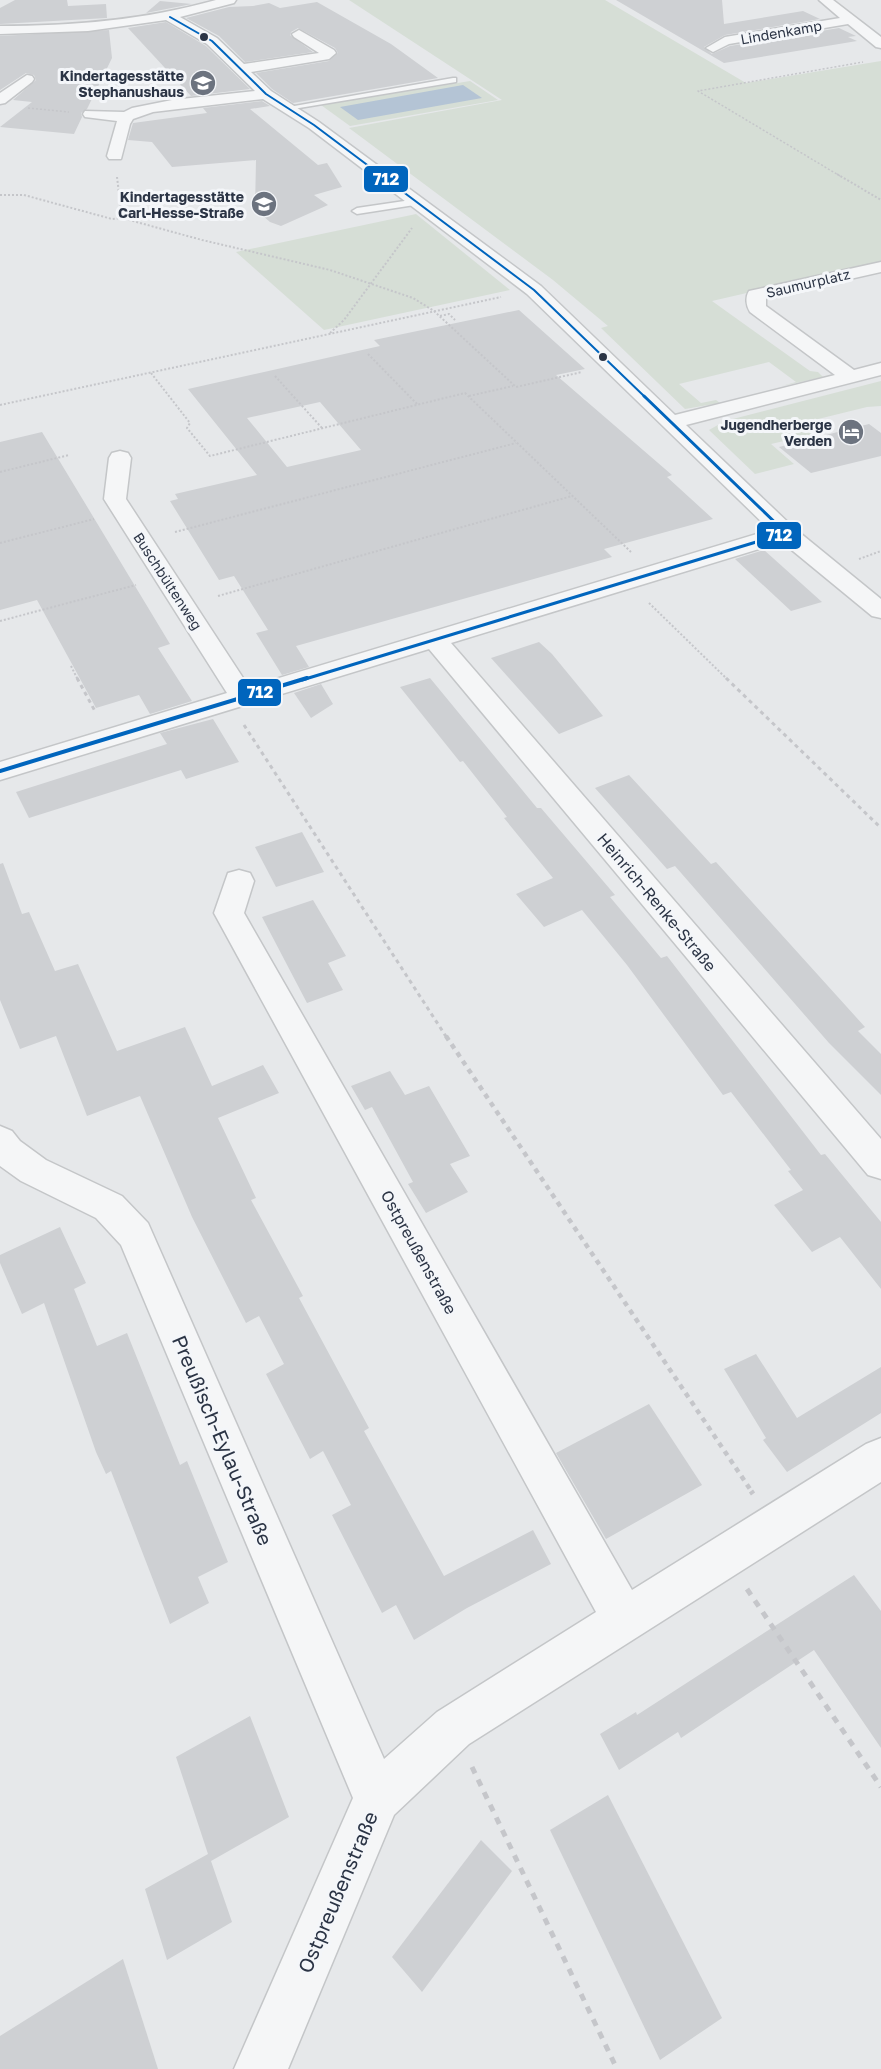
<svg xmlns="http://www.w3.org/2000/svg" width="881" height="2069" viewBox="0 0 881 2069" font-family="'Golos Text',sans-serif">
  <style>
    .green { fill: #d6ded6 }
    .water { fill: #b4c4d5 }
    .building { fill: #ced0d3; fill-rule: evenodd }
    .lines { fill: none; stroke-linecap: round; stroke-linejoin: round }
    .lane-casing { stroke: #c4c6c8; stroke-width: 3 }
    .street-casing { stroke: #c4c6c8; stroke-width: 3 }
    .path-far4 { stroke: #c5c6ca; stroke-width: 1.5; stroke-dasharray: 2 2; stroke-linecap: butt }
    .path-far3 { stroke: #c5c6ca; stroke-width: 2; stroke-dasharray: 2 2; stroke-linecap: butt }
    .path-far2 { stroke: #c5c6ca; stroke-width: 3; stroke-dasharray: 4 4; stroke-linecap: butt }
    .path-far1 { stroke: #c5c6ca; stroke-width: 4.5; stroke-dasharray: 5 5; stroke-linecap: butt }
    .path { stroke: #c5c6ca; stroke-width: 5; stroke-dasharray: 7 7; stroke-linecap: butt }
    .lane { fill: #f5f6f7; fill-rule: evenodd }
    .street { fill: #f5f6f7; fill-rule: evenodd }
    .bus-1-far2-casing { stroke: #f4f6f9; stroke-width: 4.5 }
    .bus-1-far1-casing { stroke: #f4f6f9; stroke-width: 6 }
    .bus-1-casing { stroke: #f4f6f9; stroke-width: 8 }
    .bus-1-far2 { stroke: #0065bd; stroke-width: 2 }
    .bus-1-far1 { stroke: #0065bd; stroke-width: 3 }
    .bus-1 { stroke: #0065bd; stroke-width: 4 }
    .bus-dot { fill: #2b3445; stroke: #f4f6f9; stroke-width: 2 }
    .labels { text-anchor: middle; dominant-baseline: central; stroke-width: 6; stroke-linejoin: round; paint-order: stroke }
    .far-street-label { font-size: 14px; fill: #2b3445; stroke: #f4f6f9 }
    .far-poi-label { font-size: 14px; font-weight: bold; fill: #2b3445; stroke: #f4f6f9; text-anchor: end }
    .street-label { font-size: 16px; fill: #2b3445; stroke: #f4f6f9 }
    .near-street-label { font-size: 20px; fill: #2b3445; stroke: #f4f6f9 }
    .line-badge { stroke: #f4f6f9; stroke-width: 2 }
    .badge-label { font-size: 16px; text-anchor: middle; font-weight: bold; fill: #fff }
  </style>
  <rect width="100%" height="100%" fill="#e6e8ea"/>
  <!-- green -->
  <g class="green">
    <polygon points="349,0 605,0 746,83 881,61 881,262 712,301 810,371 818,372 823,377 782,386 796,382 769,362 679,384 701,403 716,400 720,403 685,409 601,328 608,326 553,280 349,128 502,100"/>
    <polygon points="470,81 498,100 350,126 321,105"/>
    <polygon points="416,214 510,290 324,330 236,252"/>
    <polygon points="881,381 881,406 867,407 806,422 818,433 771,444 794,464 755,474 709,430 725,421"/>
  </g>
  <!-- water -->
  <polygon class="water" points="463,85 482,98 358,120 340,107"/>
  <!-- building -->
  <g class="building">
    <polygon points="15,0 67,0 68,6 106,4 107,18 0,24 0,8"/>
    <polygon points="616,0 722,0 724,24 803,11 820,19 725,35 704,47 712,54 730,46 839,28 856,36 848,37 857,41 724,63"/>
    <polygon points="160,1 192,4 146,13"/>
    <polygon points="317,2 391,44 438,78 293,103 272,89 256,73 329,61 338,53 335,48 298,28 291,32 290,35 313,52 245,62 219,36 186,18 229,7 253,6 269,3 280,8"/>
    <polygon points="166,22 206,46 250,89 191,96 128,28"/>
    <polygon points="109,30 112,58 87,109 81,113 82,117 74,134 0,127 32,102 13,100 36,80 34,75 26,73 0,90 0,36"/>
    <polygon points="262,101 270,106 250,109 318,165 327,163 342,187 314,195 328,205 281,226 270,222 255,209 256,160 172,167 152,142 128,140 133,123 207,113 203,108"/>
    <path d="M519,310L585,369L556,375L672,475L667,477L713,519L604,549L612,557L296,646L309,667L282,675L256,633L268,630L234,576L219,580L170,501L178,499L175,494L257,475L188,389L380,346L374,340ZM320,402L361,450L287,467L247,418Z"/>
    <polygon points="869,424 881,433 881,456 811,473 779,447"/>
    <polygon points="42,432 170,644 158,648 192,701 150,714 139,695 96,708 37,600 0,610 0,442"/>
    <polygon points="764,550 822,602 791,611 735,559"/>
    <polygon points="539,642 552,654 603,716 559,734 491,658"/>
    <polygon points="430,678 537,808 541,808 615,895 610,897 661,958 667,956 821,1155 825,1154 881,1222 881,1289 840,1237 812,1252 774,1205 803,1190 788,1171 791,1170 731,1092 723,1095 627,965 582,910 544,927 516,894 553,878 504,818 507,817 463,761 460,762 400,687"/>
    <polygon points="321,684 333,704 311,718 294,693"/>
    <polygon points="213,719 239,762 186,779 181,770 29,818 16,792 167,744 160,733"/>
    <polygon points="629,775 711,864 716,862 865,1027 858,1031 881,1054 881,1095 829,1043 675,866 667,869 595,788"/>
    <polygon points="302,832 324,872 276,887 255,847"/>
    <polygon points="3,863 22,914 29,912 55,971 78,964 117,1051 185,1027 212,1086 263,1065 279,1093 218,1118 256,1198 251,1200 303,1296 299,1298 369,1428 364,1431 444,1576 533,1530 551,1564 467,1608 414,1640 396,1605 382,1613 332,1515 351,1505 323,1451 310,1459 266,1374 284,1364 259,1316 246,1323 192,1217 140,1096 87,1116 56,1036 20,1049 0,1000 0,864"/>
    <polygon points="313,900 346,956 328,963 343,990 307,1003 262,917"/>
    <polygon points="390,1071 405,1095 429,1086 470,1156 450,1164 468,1192 426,1213 408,1184 413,1182 372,1107 365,1110 351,1086"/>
    <polygon points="60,1227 86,1283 74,1289 97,1346 127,1333 180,1465 187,1461 228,1562 198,1577 209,1603 170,1624 111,1471 106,1474 96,1452 44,1303 22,1314 0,1263 0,1255"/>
    <polygon points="756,1354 797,1418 881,1367 881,1413 787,1472 763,1440 766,1438 724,1369"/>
    <polygon points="649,1404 702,1485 606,1539 556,1453"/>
    <polygon points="854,1575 881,1611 881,1748 814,1650 681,1738 678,1732 619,1770 600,1734 636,1712 637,1715"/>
    <polygon points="250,1716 289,1817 211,1861 232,1922 167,1960 145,1889 208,1854 176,1757"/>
    <polygon points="608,1795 722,2018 660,2060 550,1830"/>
    <polygon points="481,1840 512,1871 422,1992 392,1957"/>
    <polygon points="123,1959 158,2069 0,2069 0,2036"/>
  </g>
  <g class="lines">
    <!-- lane casing -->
    <g class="lane-casing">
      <g id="lane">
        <polygon points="453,78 456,78 456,82 287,110 283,108"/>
        <polygon points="418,199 421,200 421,204 357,214 352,211 357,208"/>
      </g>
    </g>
    <!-- street casing -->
    <g class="street-casing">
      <g id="street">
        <path d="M216,0H236L234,3L180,17L217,38L244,64L319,53L294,37L292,34L299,30L334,50L336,53L329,59L251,72L271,91L319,122L541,286L675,415L835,375L750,312C746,306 745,297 749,291L881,262V272L766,298V306L854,370L881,363V375L686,425L794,528L881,599V618L872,616L782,542L451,643L881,1139V1179L868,1175L429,649L0,780V762L227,693L104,499L109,458L112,453L120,451L128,453L131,458L126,499L249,687L770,530L527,294L309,128L263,99L153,112L133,119L130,124L121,159H109L107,156L117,121L85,117L83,114L85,111L124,112L132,108L172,100L255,91L207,44L166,20L88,31L0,34V26C73,26 145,20 216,0Z"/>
        <polygon points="819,0 833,0 881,37 881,48 876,47 848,24 729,44 713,52 706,48 725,37 840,18"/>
        <polygon points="27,75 32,76 34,79 32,82 5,103 0,104 0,93"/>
        <polygon points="239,870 250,873 254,881 244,913 632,1590 866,1444 881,1438 881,1482 469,1744 394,1815 288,2069 234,2069 353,1798 121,1245 96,1218 21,1181 0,1166 0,1126 12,1131 20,1141 46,1160 122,1196 148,1223 384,1759 437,1712 596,1612 214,913 228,873"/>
      </g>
    </g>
    <!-- path-far4 -->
    <g class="path-far4">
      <polyline points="28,108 69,112"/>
      <polyline points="840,176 698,91 863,62"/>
    </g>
    <!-- path-far3 -->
    <g class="path-far3">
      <polyline points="837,174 881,200"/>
      <polyline points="117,177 122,218 202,240 330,270 413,298 434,311 516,387 582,372"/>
      <polyline points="0,195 24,195 112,219 122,218"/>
      <polyline points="440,316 449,314 455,320"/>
      <polyline points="330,333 344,320 412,228"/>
      <polyline points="368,354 417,404"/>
      <polyline points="151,373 190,423 187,428 210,456 465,393 631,552"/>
      <polyline points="275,376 322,428"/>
      <polyline points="469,396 513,386"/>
      <polyline points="0,405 501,297"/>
      <polyline points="0,472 69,455"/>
      <polyline points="175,532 516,443"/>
      <polyline points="0,543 94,519"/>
      <polyline points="859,559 881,551"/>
      <polyline points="218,596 572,496"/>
      <polyline points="649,603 728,680"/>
      <polyline points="0,621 136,585"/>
      <polyline points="71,666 78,680"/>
    </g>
    <!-- path-far2 -->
    <g class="path-far2">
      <polyline points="77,678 96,713"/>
      <polyline points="726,678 881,828"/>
      <polyline points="244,725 447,1038"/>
    </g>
    <!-- path-far1 -->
    <polyline class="path-far1" points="446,1036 752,1492"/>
    <!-- path -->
    <g class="path">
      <polyline points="751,1491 753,1494"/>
      <polyline points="747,1589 881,1787"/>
      <polyline points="472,1767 617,2069"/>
    </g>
    <!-- lane -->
    <use href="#lane" class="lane"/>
    <!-- street -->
    <use href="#street" class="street"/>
    <!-- bus-1-far2 casing -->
    <g class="bus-1-far2-casing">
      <polyline id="bus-1-far2" points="170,17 212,41 266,94 314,125 534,290 646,398"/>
    </g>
    <!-- bus-1-far1 casing -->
    <g class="bus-1-far1-casing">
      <polyline id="bus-1-far1" points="302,680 786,533 644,396"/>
    </g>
    <!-- bus-1 casing -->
    <g class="bus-1-casing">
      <polyline id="bus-1" points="0,771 307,678"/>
    </g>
    <!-- bus-1-far2 -->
    <use href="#bus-1-far2" class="bus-1-far2"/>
    <!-- bus-1-far1 -->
    <use href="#bus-1-far1" class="bus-1-far1"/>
    <!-- bus-1 -->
    <use href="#bus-1" class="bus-1"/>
  </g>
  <!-- icons -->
  <defs>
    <g id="school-disc" transform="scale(1.35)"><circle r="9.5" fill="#6c737f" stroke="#f4f6f9"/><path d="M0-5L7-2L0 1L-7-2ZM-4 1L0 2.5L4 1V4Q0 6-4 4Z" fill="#fff"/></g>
    <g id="hotel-disc" transform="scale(1.35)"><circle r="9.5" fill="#6c737f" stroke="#f4f6f9"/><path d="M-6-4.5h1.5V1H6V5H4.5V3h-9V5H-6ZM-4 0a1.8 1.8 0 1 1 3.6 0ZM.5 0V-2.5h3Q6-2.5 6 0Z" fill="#fff"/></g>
  </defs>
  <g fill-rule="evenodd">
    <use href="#school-disc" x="203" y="83"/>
    <use href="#school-disc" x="264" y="204"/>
    <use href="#hotel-disc" x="851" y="432"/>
  </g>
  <!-- markers -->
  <g class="bus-dot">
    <circle cx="204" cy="37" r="5"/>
    <circle cx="603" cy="357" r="5"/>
  </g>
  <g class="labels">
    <!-- far-street labels -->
    <g class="far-street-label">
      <text transform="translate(781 32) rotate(-10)">Lindenkamp</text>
      <text transform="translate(808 283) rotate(-13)">Saumurplatz</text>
      <text transform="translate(168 581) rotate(57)">Buschbültenweg</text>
    </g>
    <!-- far-poi labels -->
    <g class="far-poi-label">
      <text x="184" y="75">Kindertagesstätte<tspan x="184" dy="16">Stephanushaus</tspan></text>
      <text x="244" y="196">Kindertagesstätte<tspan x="244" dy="16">Carl-Hesse-Straße</tspan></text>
      <text x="832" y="424">Jugendherberge<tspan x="832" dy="16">Verden</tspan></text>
    </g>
    <!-- street labels -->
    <g class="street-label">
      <text transform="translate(657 902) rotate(50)">Heinrich-Renke-Straße</text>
      <text transform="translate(419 1252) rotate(61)">Ostpreußenstraße</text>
    </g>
    <!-- near-street labels -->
    <g class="near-street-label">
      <text transform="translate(223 1440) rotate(67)">Preußisch-Eylau-Straße</text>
      <text transform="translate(337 1892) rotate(-67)">Ostpreußenstraße</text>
    </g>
  </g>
  <g class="line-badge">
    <rect x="363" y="165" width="46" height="28" rx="6" fill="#0065bd"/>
    <rect x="756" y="521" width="46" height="29" rx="6" fill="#0065bd"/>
    <rect x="237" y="678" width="45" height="29" rx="6" fill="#0065bd"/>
  </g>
  <g class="badge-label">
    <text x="386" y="185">712</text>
    <text x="779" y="541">712</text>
    <text x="260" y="698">712</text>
  </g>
</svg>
